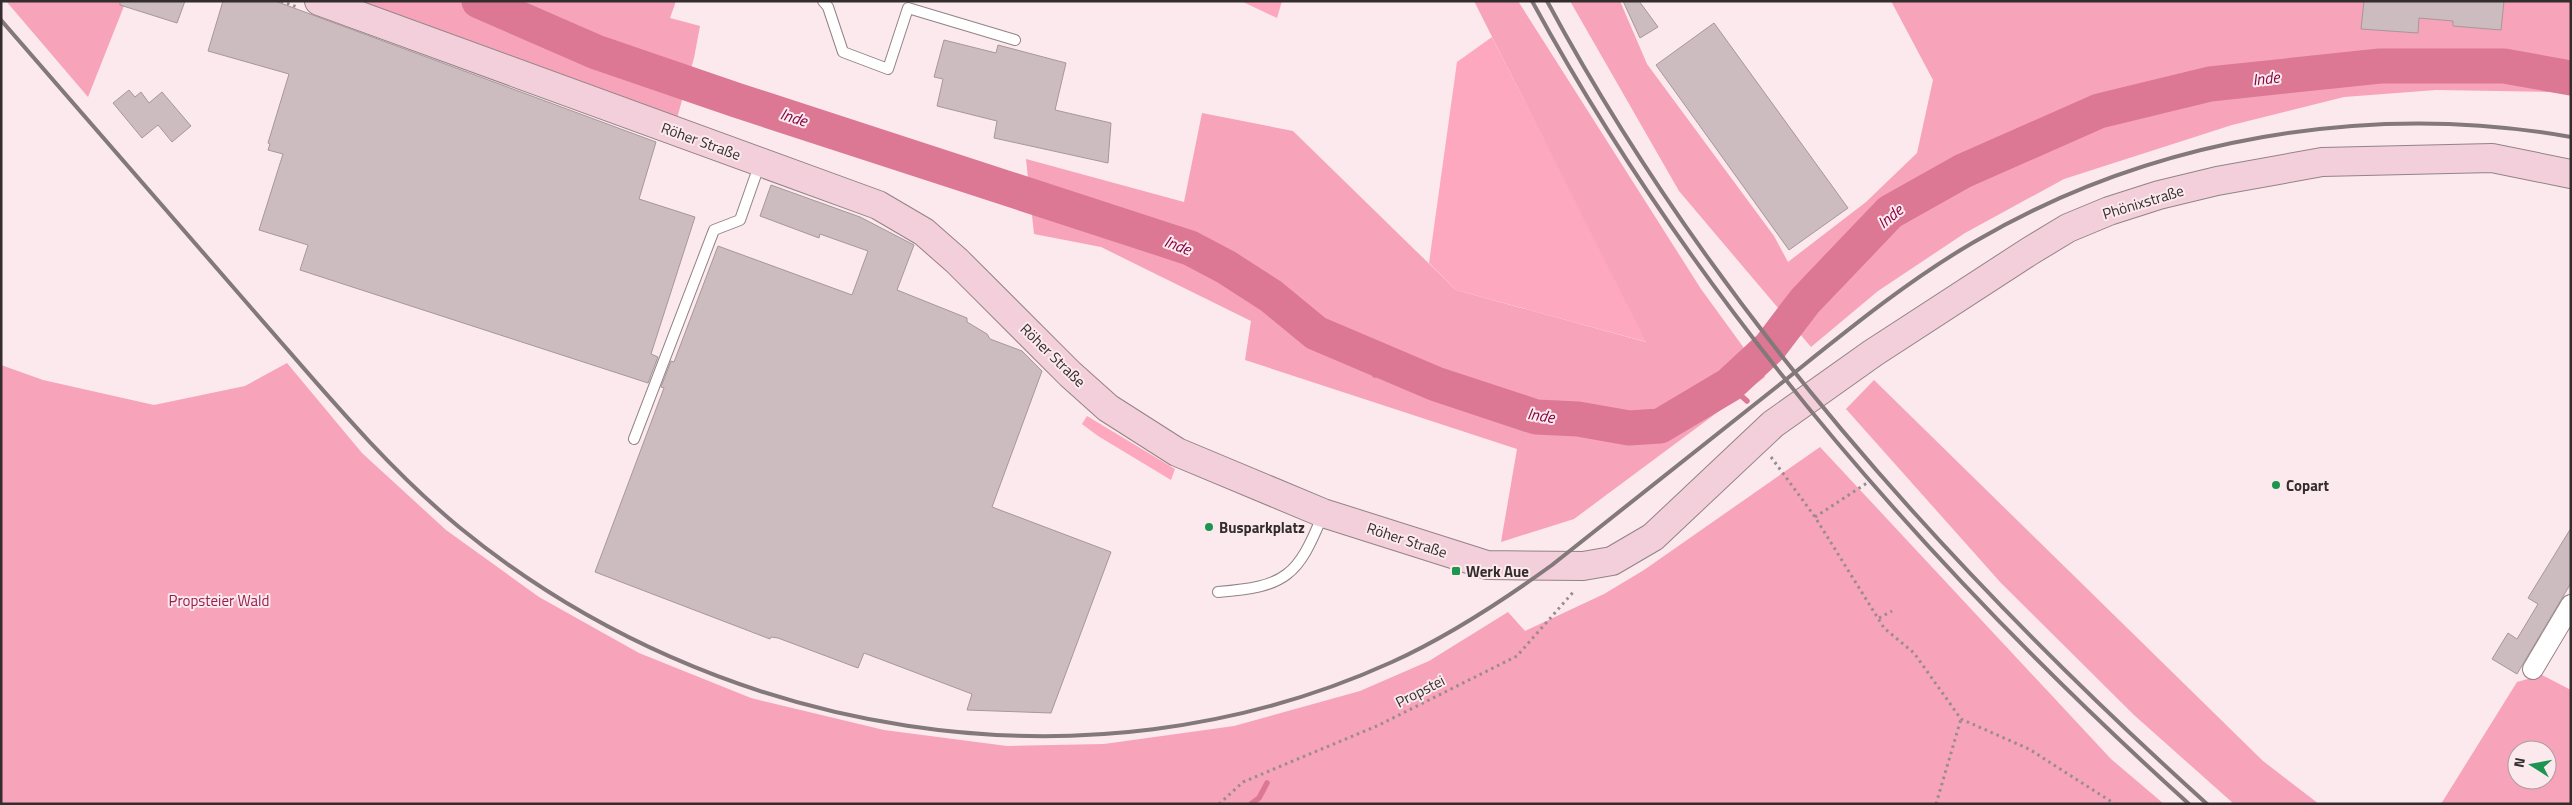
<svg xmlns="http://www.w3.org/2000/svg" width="2572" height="805" viewBox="0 0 2572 805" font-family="'Titillium Web',sans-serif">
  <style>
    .green { fill: #fda8be }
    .forest { fill: #f7a3b9; fill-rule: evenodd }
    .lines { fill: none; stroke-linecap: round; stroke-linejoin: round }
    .stream { stroke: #dc7794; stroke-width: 5.5 }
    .river { stroke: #dc7794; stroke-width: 35 }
    .building { fill: #ccbbbf; stroke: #a7979a }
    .lane-casing { stroke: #928386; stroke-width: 12 }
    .street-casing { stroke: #928386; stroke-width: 22 }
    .secondary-casing { stroke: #928386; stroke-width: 30 }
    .path { stroke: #988c8e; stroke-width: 3; stroke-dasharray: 2.5 4; stroke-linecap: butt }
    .lane { stroke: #fff; stroke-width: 10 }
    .street { stroke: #fff; stroke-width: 20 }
    .secondary { stroke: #f2cfda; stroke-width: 28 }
    .rail { stroke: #83787a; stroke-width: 4 }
    .poi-dot { fill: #1c9551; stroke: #fbe9ed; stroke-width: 2 }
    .labels { text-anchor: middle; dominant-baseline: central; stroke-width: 4; stroke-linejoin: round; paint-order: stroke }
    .street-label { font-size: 15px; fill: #332d2e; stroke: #fbe9ed }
    .poi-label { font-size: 15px; font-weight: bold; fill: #332d2e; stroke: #fbe9ed; text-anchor: start }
    .park-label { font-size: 15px; fill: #971e4e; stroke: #fbe9ed }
    .water-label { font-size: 16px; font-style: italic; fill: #860340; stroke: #fbe9ed }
  </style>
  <rect width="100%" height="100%" fill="#fbe9ed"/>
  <!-- green -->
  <g class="green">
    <polygon points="1241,1 1282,1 1277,18"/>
    <polygon points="1492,37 1647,342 1456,290 1429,263 1457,62"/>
    <polygon points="1087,416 1175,469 1171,480 1098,436 1082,424"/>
  </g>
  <!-- forest -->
  <g class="forest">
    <polygon points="6,1 126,1 88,97"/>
    <polygon points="360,1 676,1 670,18 700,26 694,58 677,118"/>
    <polygon points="1474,1 1518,1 1701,289 1765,377 1574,519 1501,542 1517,449 1245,360 1251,321 1101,247 1034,234 1026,159 1184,202 1202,113 1293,131 1456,290 1646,342"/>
    <polygon points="1570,1 1620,1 1647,64 1774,236 1788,262 1866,202 1917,153 1933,80 1891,1 2571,1 2571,95 2551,92 2436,90 2344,97 2232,125 2064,179 1965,233 1878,291 1811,347 1679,191"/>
    <polygon points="287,363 362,453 446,530 539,597 639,653 751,698 884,730 1007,746 1104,744 1234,726 1360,691 1429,661 1508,612 1525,631 1604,594 1644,570 1820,447 2111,759 2164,804 1,804 1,365 43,380 154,405 245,386"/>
    <polygon points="1874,380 2263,761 2319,804 2234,804 2134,715 2001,583 1846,409"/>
    <path d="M2542,675L2571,690V804H2441L2517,682ZM2517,750H2547V780H2517Z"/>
  </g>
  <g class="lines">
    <!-- stream -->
    <g class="stream">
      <polyline points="1375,375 1380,360"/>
      <polyline points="1729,385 1747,401"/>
      <polyline points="1251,804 1259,798 1267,783"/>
    </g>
    <!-- river -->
    <polyline class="river" points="479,1 596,52 736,100 1190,248 1226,267 1271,296 1316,333 1436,384 1536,417 1578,419 1629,428 1660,426 1729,385 1770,347 1805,301 1890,212 1963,171 2099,111 2210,84 2380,66 2504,66 2571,78"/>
  </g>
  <!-- building -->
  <g class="building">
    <polygon points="120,1 185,1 177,23 120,5"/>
    <polygon points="223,1 275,1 656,142 639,199 695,217 651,354 658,357 648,383 300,270 308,245 259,230 283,154 268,150 270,144 268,143 289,74 208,51"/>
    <polygon points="1623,1 1639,1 1658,27 1640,38"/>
    <polygon points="2364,1 2504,1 2501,30 2453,26 2453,21 2419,18 2418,33 2361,29"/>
    <polygon points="1714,23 1848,208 1789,250 1656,65"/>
    <polygon points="944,40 996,53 998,45 1066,63 1055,110 1111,123 1108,163 994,138 997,121 937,106 943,79 934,77"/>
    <polygon points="129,90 135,97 141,92 149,103 162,92 191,126 172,142 158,125 142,138 113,103"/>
    <polygon points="771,185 860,217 914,245 897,290 967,318 967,322 987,334 990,339 1022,351 1042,371 992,507 1111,552 1051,713 967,710 972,694 864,653 858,668 778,638 771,637 770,639 595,572 664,388 661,387 671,361 674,362 718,246 852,295 868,251 820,234 819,238 760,216"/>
    <polygon points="2571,528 2571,583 2517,674 2492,659 2508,633 2517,639 2538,604 2528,598"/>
  </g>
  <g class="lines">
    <!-- lane casing -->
    <g class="lane-casing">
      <g id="lane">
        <polyline points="823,1 828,7 843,52 888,69 908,8 1015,40"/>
        <polyline points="634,439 714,230 740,220 760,163"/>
        <path d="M1218,592C1286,587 1298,576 1323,514"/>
      </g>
    </g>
    <!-- street casing -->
    <g class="street-casing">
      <polyline id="street" points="2533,669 2571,605"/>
    </g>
    <!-- secondary casing -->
    <g class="secondary-casing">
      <polyline id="secondary" points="319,1 878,205 924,232 957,261 1070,374 1108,408 1177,452 1323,513 1487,565 1583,566 1612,561 1653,537 1773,424 1873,353 2030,251 2068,228 2109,211 2159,195 2217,181 2322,162 2492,158 2571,174"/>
    </g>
    <!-- path -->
    <g class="path">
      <polyline points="281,1 297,7"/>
      <polyline points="1771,457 1815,517 1884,628 1914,653 1961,719 2029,749 2115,804"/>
      <polyline points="1815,517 1867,483"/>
      <polyline points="1879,618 1892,611"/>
      <polyline points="1219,804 1243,782 1379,725 1517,656 1575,590"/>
      <polyline points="1936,804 1961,719"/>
    </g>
    <!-- lane -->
    <use href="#lane" class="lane"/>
    <!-- street -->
    <use href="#street" class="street"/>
    <!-- secondary -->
    <use href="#secondary" class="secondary"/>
    <!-- rail -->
    <g class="rail">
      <path d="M1532,1C1698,306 1932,572 2189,804"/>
      <path d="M1547,1C1712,308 1950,572 2207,804"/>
      <path d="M1,20C85,116 169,213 253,310C319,385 382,463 459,527C716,738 1086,801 1392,662C1449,636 1501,602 1552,565C1626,507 1700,448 1774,389C1838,338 1902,284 1974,242C2151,138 2369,101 2571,137"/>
    </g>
  </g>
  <!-- markers -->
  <g class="poi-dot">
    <circle cx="2276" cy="485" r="5"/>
    <circle cx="1209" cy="527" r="5"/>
    <rect x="1451" y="566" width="10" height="10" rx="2.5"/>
  </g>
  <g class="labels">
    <!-- street labels -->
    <g class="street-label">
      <text transform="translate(701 141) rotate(20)">Röher Straße</text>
      <text transform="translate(2143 202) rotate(-17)">Phönixstraße</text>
      <text transform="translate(1053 355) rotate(44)">Röher Straße</text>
      <text transform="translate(1407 540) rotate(18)">Röher Straße</text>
      <text transform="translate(1420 691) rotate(-27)">Propstei</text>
    </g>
    <!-- poi labels -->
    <g class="poi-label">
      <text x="2286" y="485">Copart</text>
      <text x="1219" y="527">Busparkplatz</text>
      <text x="1466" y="571">Werk Aue</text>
    </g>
    <!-- park labels -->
    <g class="park-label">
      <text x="219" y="600">Propsteier Wald</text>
    </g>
    <!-- water labels -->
    <g class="water-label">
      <text transform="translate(2266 78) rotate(-6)">Inde</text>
      <text transform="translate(794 117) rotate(18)">Inde</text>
      <text transform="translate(1890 216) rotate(-39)">Inde</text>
      <text transform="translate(1178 245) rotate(21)">Inde</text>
      <text transform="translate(1541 415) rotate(9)">Inde</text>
    </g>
  </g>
  <!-- border -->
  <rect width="2572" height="805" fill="none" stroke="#332d2e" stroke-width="5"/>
  <!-- north arrow -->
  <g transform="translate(2532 765) rotate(281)"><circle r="24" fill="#fbe9ed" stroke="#ab9ea1"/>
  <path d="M0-4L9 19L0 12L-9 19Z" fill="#1c9551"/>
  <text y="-8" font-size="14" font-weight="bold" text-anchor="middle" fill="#332d2e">N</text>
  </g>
</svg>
